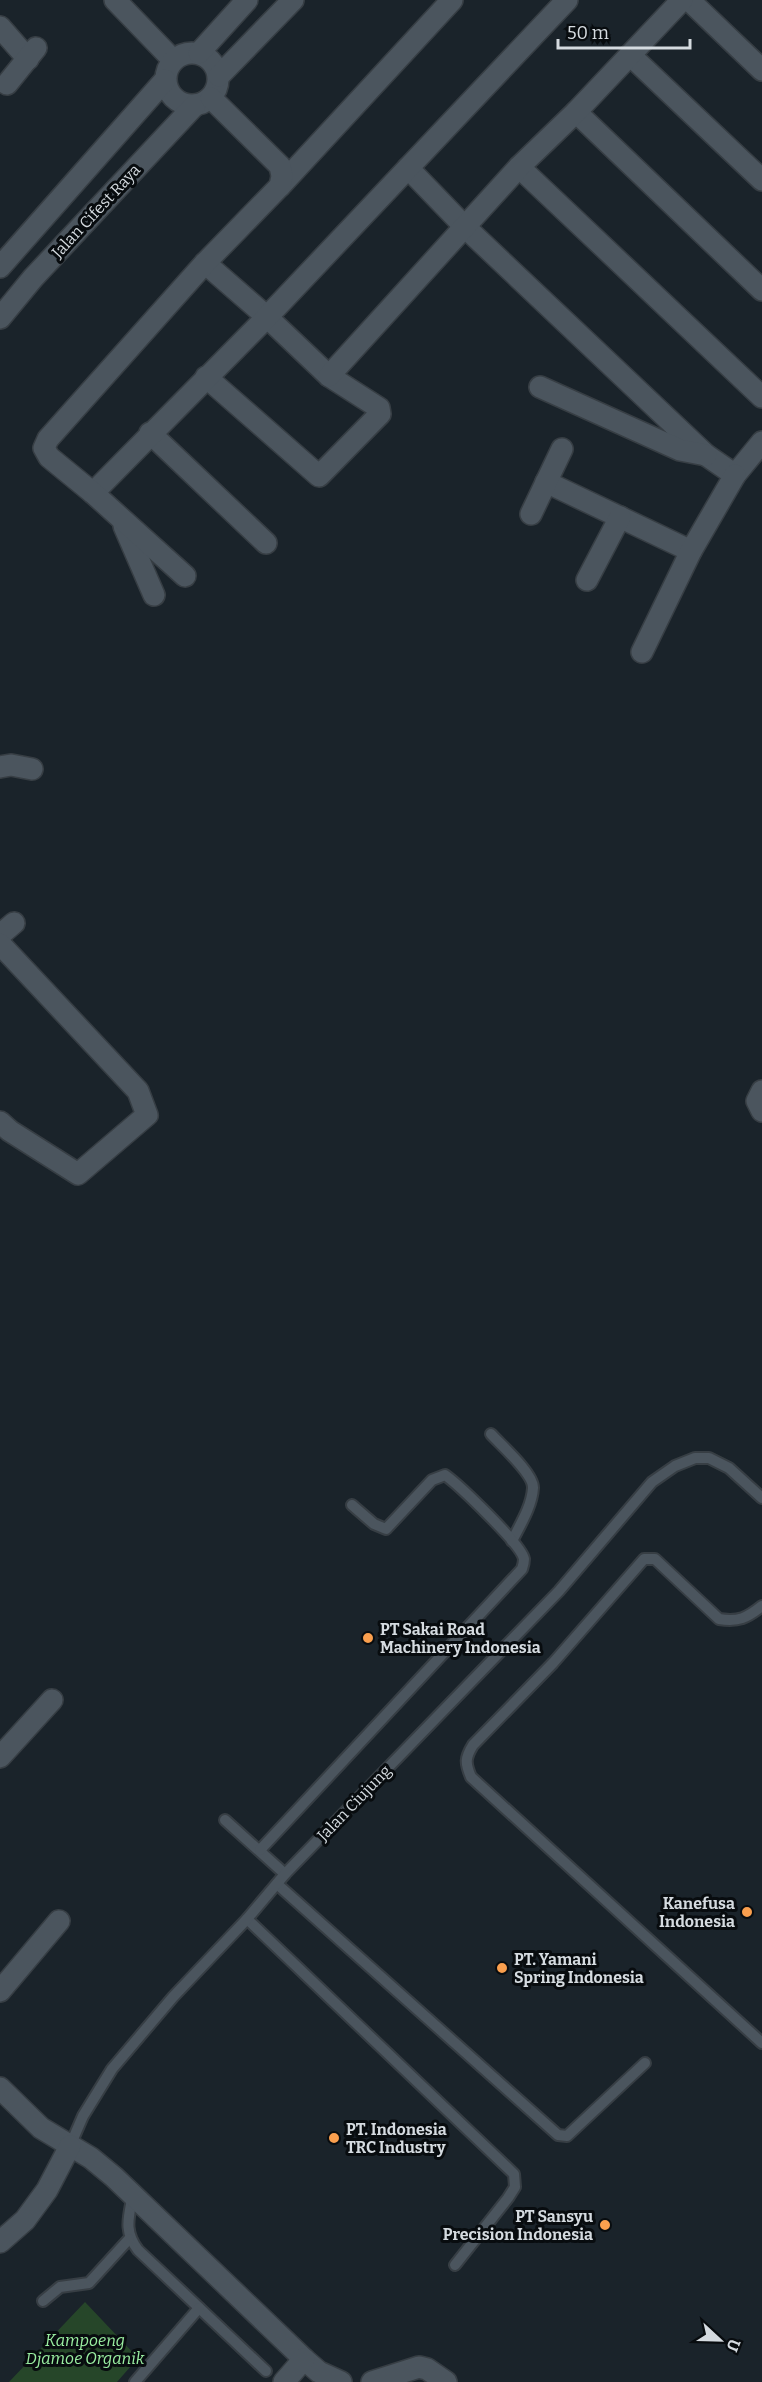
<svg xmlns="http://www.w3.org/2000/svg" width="762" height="2382" viewBox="0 0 762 2382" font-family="Bitter,serif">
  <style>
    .park { fill: #264629 }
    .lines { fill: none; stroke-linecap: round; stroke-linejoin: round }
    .lane-casing { stroke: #373e44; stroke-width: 14 }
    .street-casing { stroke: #373e44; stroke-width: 24 }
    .lane { stroke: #4b555e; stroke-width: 10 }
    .street { stroke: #4b555e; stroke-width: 21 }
    .poi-dot { fill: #fa9f4e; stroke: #080c0f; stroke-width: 2 }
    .labels { text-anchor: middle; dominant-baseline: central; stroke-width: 6; stroke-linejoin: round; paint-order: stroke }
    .street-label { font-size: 16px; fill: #d5dbe0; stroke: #080c0f }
    .poi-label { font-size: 16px; font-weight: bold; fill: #d5dbe0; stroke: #080c0f; text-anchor: start }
    .park-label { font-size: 16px; font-style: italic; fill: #9aeea1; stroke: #080c0f }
  </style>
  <rect width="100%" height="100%" fill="#1a232a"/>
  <!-- park -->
  <polygon class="park" points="85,2302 138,2358 117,2382 9,2382"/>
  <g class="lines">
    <!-- lane casing -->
    <g class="lane-casing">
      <g id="lane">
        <path d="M491,1434C501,1445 534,1474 533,1488C532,1506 520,1525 512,1541"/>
        <path d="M762,1606C747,1618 739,1622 719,1619L655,1559H644L553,1663L473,1745C465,1758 465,1763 471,1777L762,2043"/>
        <polyline points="225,1820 285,1874"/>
        <path d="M260,1850L522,1569C523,1566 524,1563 524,1559C522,1545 459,1485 445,1475L432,1480L386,1529L374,1524L352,1505"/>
        <polyline points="277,1884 558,2135 567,2136 645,2063"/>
        <polyline points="247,1919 514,2174 515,2187 508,2198 455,2265"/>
        <polyline points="70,2146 83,2116 112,2069 173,1997 247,1919 285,1874 559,1591 652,1482 675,1466 695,1458 709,1458 729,1468 762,1498"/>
        <path d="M133,2194C129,2217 123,2230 138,2250L266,2371"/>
        <polyline points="43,2301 60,2287 89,2283 129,2239"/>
        <polyline points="135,2382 199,2308"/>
      </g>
    </g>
    <!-- street casing -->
    <g class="street-casing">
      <g id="street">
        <polyline points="115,0 173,60"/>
        <polyline points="689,0 762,70"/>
        <polyline points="0,27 28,59"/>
        <circle cx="192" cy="79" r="26"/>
        <polyline points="199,53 247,0"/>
        <polyline points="630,55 762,180"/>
        <polyline points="219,76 293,0"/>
        <polyline points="7,84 36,48"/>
        <polyline points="576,112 762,290"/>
        <polyline points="519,167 762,397"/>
        <polyline points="408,168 465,227 706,455 735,475 762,442"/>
        <polyline points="280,186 452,0"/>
        <polyline points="205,263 267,317 329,376 379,408 380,414 319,476 206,377"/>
        <polyline points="0,267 165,80"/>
        <polyline points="0,318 33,278 195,105"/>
        <polyline points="329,376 519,167 576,112 682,0"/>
        <polyline points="540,387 680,450 706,455"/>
        <polyline points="150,433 266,543"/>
        <polyline points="546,482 691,551"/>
        <polyline points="93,493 267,317 567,0"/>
        <polyline points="531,514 562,449"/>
        <polyline points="124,526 154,595"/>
        <polyline points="185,576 93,493 49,457 44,448 48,439 205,263 280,186 282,176 280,166 211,98"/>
        <polyline points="587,580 620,517"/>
        <polyline points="642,652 691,551 735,475"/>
        <polyline points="0,767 11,765 32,769"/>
        <polyline points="0,935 14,923"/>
        <polyline points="0,944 138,1091 147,1115 78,1174 10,1131 0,1122"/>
        <polyline points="762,1091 757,1101 762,1111"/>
        <polyline points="0,1757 52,1700"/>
        <polyline points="0,1991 59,1921"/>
        <polyline points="0,2088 41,2128 91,2158 114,2177 304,2359 319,2372 341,2382"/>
        <polyline points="0,2242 25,2220 47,2190 70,2146"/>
        <polyline points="284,2382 304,2359"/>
        <polyline points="372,2382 419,2367 427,2369 446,2382"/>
      </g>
    </g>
    <!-- lane -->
    <use href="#lane" class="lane"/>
    <!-- street -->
    <use href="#street" class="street"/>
  </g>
  <!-- markers -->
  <g class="poi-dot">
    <circle cx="368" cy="1638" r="6"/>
    <circle cx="747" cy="1912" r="6"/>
    <circle cx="502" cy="1968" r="6"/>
    <circle cx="334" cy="2138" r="6"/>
    <circle cx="605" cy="2225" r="6"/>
  </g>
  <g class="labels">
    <!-- street labels -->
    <g class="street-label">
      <text transform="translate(96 211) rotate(-47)">Jalan Cifest Raya</text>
      <text transform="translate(354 1803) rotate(-46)">Jalan Ciujung</text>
    </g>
    <!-- poi labels -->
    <g class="poi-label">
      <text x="380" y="1629">PT Sakai Road<tspan x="380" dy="18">Machinery Indonesia</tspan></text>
      <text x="735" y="1903" text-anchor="end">Kanefusa<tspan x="735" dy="18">Indonesia</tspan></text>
      <text x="514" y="1959">PT. Yamani<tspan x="514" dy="18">Spring Indonesia</tspan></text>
      <text x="346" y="2129">PT. Indonesia<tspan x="346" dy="18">TRC Industry</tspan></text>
      <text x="593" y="2216" text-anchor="end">PT Sansyu<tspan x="593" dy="18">Precision Indonesia</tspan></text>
    </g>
    <!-- park labels -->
    <g class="park-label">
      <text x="85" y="2340">Kampoeng<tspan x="85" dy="18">Djamoe Organik</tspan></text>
    </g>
  </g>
  <!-- north arrow -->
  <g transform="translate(720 2340) rotate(112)" stroke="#080c0f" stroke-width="4.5" paint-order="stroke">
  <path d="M0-4.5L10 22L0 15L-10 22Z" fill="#d5dbe0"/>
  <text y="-9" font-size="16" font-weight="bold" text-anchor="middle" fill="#d5dbe0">U</text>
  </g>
  <!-- scale -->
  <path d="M558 39v9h132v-9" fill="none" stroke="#d5dbe0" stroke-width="3"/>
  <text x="567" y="39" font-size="18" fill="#d5dbe0" stroke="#080c0f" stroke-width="4.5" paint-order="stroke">50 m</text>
</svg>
